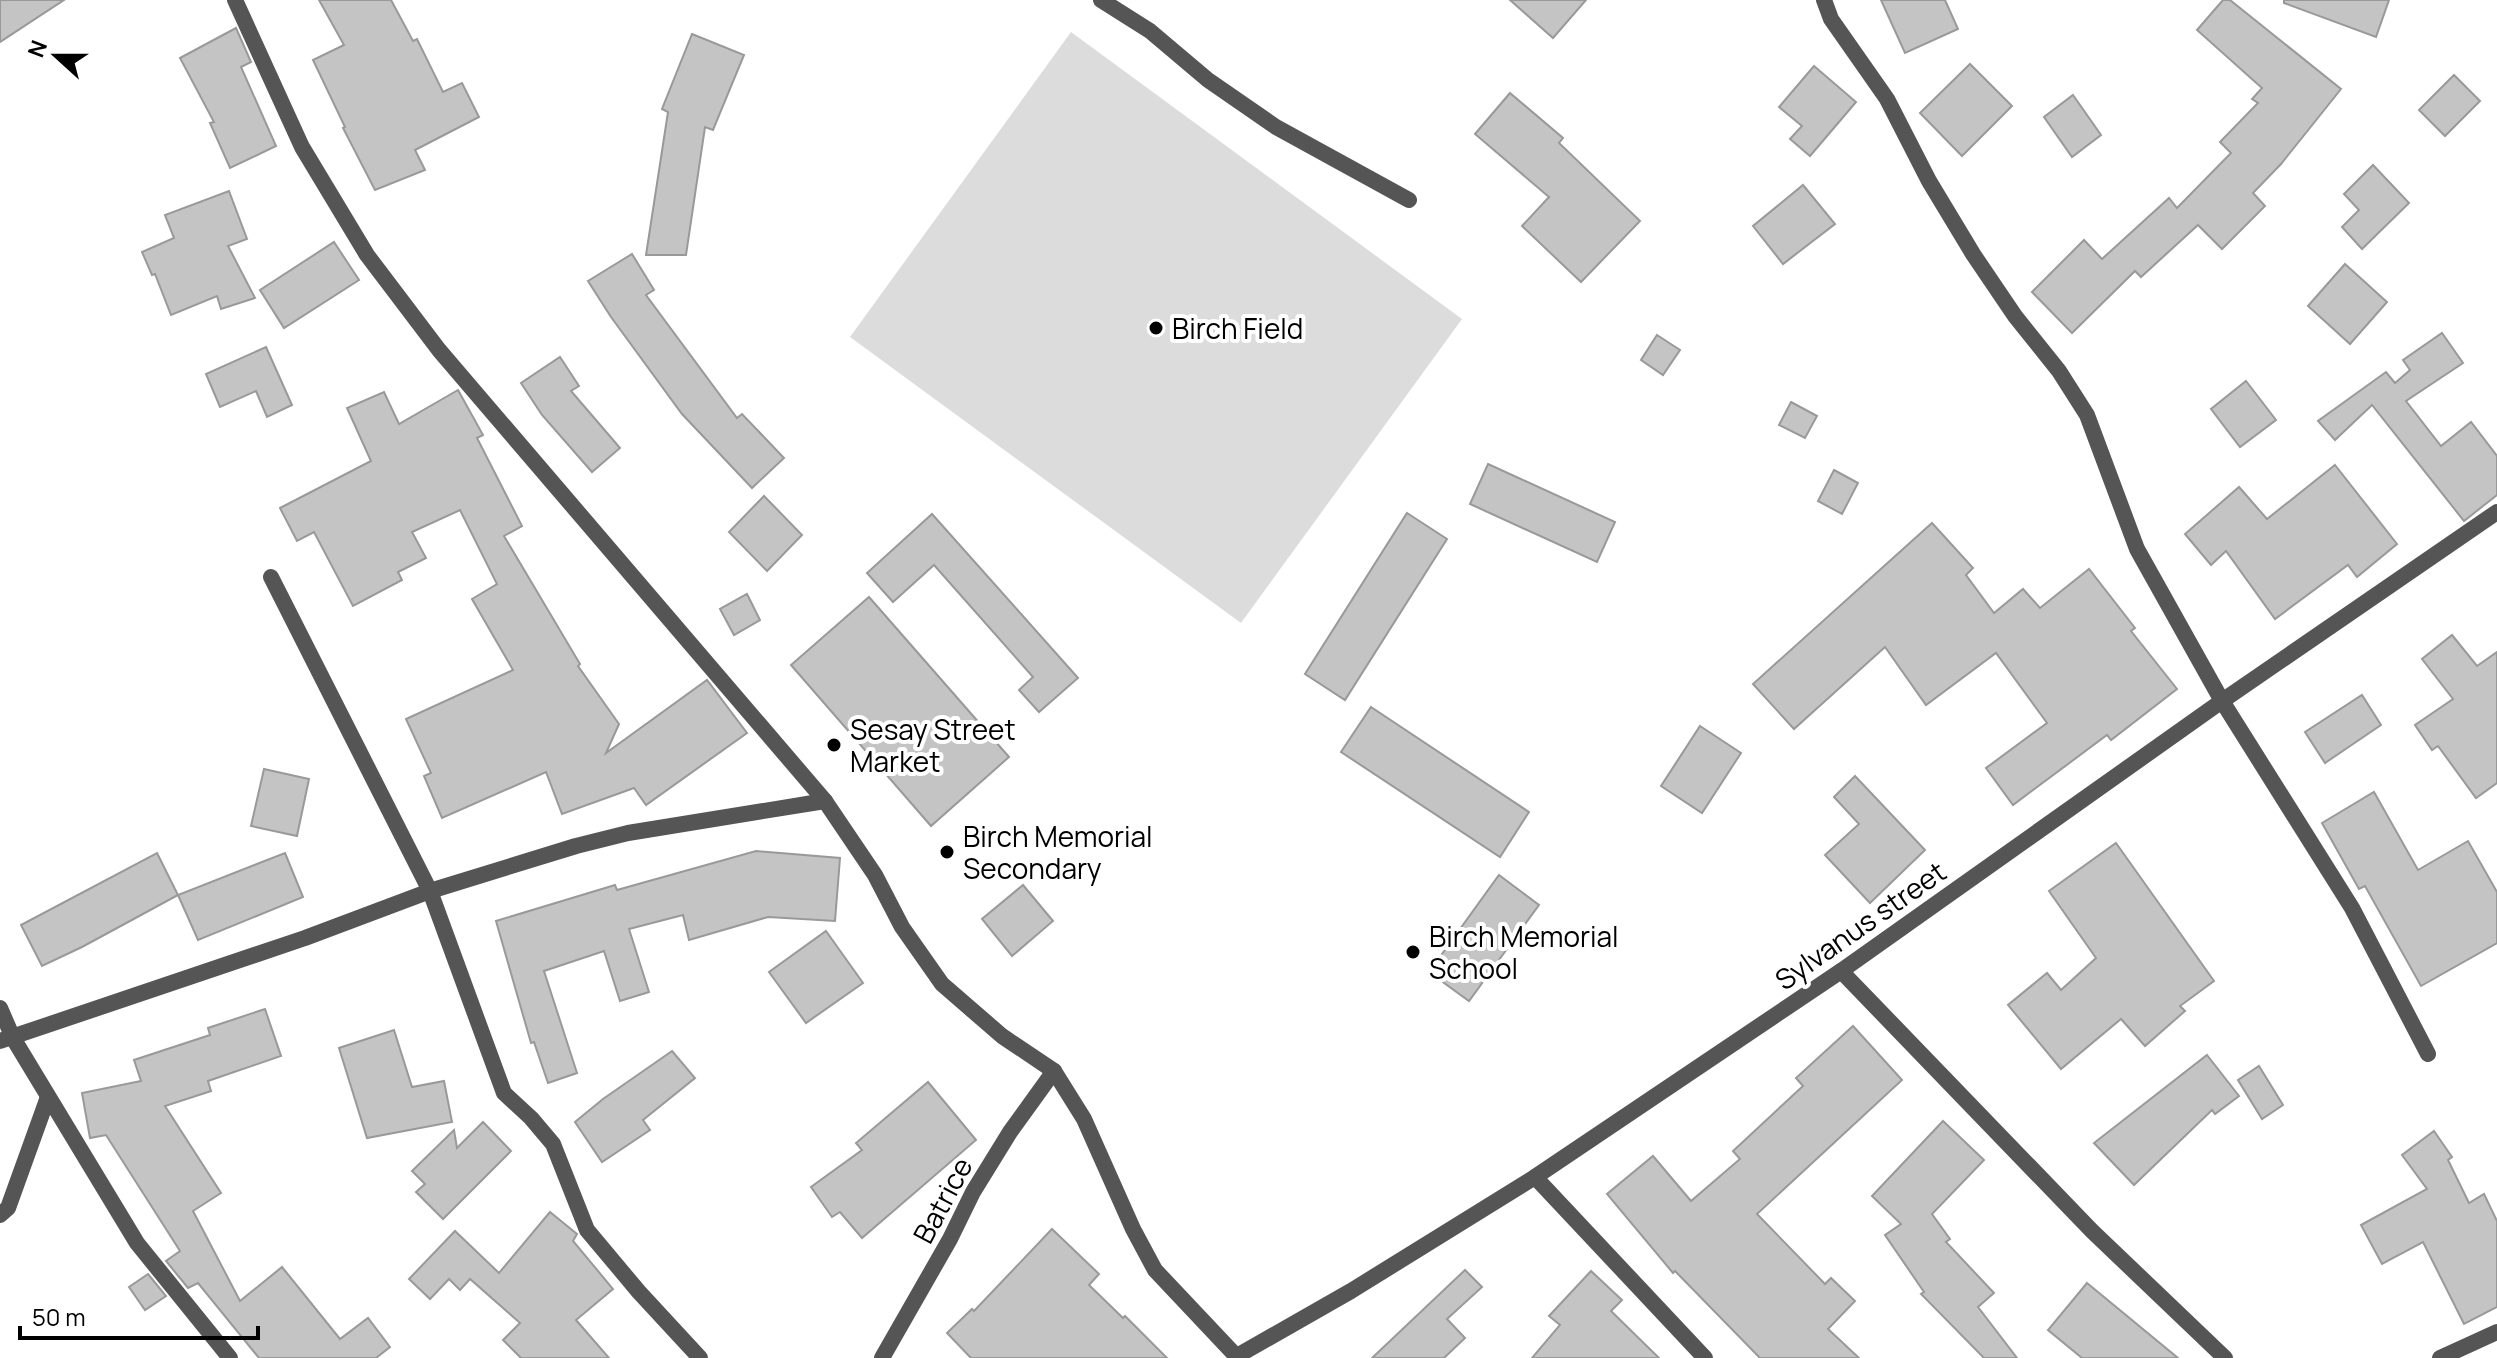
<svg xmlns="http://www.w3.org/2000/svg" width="2497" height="1358" viewBox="0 0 2497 1358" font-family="Manrope,sans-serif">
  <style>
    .green { fill: #dcdcdc }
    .building { fill: #c4c4c4; stroke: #999; stroke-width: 2 }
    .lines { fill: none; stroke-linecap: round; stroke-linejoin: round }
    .lane { stroke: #555; stroke-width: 16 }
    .street { stroke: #555; stroke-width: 16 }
    .poi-dot { fill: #000; stroke: #fff; stroke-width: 3 }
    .labels { text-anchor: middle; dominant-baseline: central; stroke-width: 8; stroke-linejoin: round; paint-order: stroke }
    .poi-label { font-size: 28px; fill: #000; stroke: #fff; text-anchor: start }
    .street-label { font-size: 28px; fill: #000; stroke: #fff }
  </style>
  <rect width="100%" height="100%" fill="#fff"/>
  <!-- green -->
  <polygon class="green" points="1071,32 1462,319 1241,623 850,337"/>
  <!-- building -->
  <g class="building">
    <polygon points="0,0 64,0 0,42"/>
    <polygon points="319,0 391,0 413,41 417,39 443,92 462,83 479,117 415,150 425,170 375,190 343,128 345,127 313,60 344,45"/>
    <polygon points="1510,0 1586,0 1553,38"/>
    <polygon points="1881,0 1945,0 1958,29 1905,53"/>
    <polygon points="2223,0 2230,0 2341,89 2281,164 2253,193 2265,206 2222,249 2198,225 2141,277 2135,271 2072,333 2032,292 2084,240 2102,259 2169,198 2177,208 2231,153 2220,142 2258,103 2252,99 2262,88 2197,30"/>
    <polygon points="2284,0 2389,0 2376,37 2284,3"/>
    <polygon points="236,28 251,62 241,67 276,146 230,168 210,123 214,122 180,58"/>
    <polygon points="692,34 744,55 713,130 705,127 686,255 646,255 668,112 662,109"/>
    <polygon points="1970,64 2012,106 1962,156 1920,113"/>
    <polygon points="1814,66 1856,102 1810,156 1790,139 1802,126 1779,107"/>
    <polygon points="2454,75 2480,101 2445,136 2419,110"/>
    <polygon points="1510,93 1563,138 1559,143 1640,221 1581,282 1522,226 1549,197 1475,134"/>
    <polygon points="2073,95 2101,135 2072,157 2044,117"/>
    <polygon points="2373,165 2409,203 2362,249 2342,227 2359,210 2344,194"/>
    <polygon points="1803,185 1835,224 1783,264 1753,226"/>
    <polygon points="229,191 247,239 228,246 255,298 221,309 217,296 171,315 155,274 152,275 142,252 174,238 165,215"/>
    <polygon points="334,242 359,280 284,328 260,290"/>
    <polygon points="632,254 654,290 646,295 737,418 742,414 784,458 752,488 682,414 611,317 588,281"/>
    <polygon points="2345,264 2387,302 2350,344 2308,306"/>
    <polygon points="2442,333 2463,363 2406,401 2441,446 2471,422 2497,456 2497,495 2464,521 2372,405 2335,440 2318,421 2386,372 2395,383 2410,370 2403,360"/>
    <polygon points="1657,335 1680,350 1663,375 1641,360"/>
    <polygon points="266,347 292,405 267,417 256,391 220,407 206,374"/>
    <polygon points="560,357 579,386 571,391 620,448 592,472 542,415 521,383"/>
    <polygon points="2246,381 2276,420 2240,447 2211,409"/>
    <polygon points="458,390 483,435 477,438 522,526 504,536 580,664 578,666 619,724 606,753 707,680 747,733 646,805 634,788 562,814 546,772 442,818 424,776 431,773 406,719 513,670 472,599 497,584 460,510 412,532 426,558 398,572 402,580 353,606 314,532 297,541 280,508 371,461 347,408 384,392 399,424"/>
    <polygon points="1791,402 1817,416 1805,438 1779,425"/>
    <polygon points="1488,464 1615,522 1597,562 1470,504"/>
    <polygon points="2335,465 2397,544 2357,577 2348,565 2275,619 2226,551 2211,565 2185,534 2239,487 2267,519"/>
    <polygon points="1834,470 1858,483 1842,514 1818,501"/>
    <polygon points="764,496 802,535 767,571 729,532"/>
    <polygon points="1407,513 1447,539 1345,700 1305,674"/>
    <polygon points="932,514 1078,678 1039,712 1019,690 1033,677 934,565 893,602 867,573"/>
    <polygon points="1932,523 1973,568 1966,575 1994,613 2023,589 2040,608 2089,569 2135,628 2131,631 2177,689 2111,740 2107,735 2013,805 1986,768 2047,723 1996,653 1926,705 1885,647 1794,729 1753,684"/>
    <polygon points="747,594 760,620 734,635 720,609"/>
    <polygon points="869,597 1009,757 931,826 791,665"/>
    <polygon points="2452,635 2477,666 2497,652 2497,783 2476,798 2438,746 2432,750 2415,725 2453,699 2422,659"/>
    <polygon points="2362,695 2381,725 2325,763 2305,732"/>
    <polygon points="1371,707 1529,812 1500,857 1341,752"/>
    <polygon points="1700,726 1741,753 1702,813 1661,786"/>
    <polygon points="264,769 309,779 297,836 251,826"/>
    <polygon points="1855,776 1925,850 1870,903 1825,855 1859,824 1834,797"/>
    <polygon points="2374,792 2418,870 2468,841 2497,892 2497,943 2421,986 2365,886 2359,889 2322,823"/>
    <polygon points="2116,843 2214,981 2180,1006 2185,1011 2145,1046 2121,1019 2061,1069 2008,1005 2047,973 2061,990 2096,958 2049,891"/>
    <polygon points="756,851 840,858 835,921 768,917 689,940 683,915 629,929 649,992 620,1001 604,951 544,971 577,1073 548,1083 534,1042 531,1043 496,921 615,885 617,890"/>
    <polygon points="157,853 178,895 82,947 42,966 21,925"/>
    <polygon points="285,853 303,897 198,940 178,895"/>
    <polygon points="1499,875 1539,905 1469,1001 1429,972"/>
    <polygon points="1023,885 1053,921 1012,956 982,919"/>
    <polygon points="826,931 863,983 806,1023 769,972"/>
    <polygon points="265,1009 281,1056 208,1081 211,1091 165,1106 221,1193 193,1211 240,1301 282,1267 340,1339 368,1318 390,1347 376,1358 259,1358 198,1283 188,1288 166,1261 180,1251 106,1135 90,1138 82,1093 141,1081 134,1060 210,1035 208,1028"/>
    <polygon points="1853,1026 1902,1080 1757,1214 1825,1284 1831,1278 1855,1301 1828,1329 1859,1358 1760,1358 1675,1271 1673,1273 1607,1194 1653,1156 1691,1201 1740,1159 1733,1151 1803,1086 1796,1078"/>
    <polygon points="394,1030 412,1087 444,1081 452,1122 367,1138 339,1048"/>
    <polygon points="672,1051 695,1078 643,1120 650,1130 602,1162 575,1122 603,1099"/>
    <polygon points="2207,1055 2239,1096 2215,1114 2212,1110 2134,1185 2094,1143"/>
    <polygon points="2259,1066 2283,1105 2262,1119 2238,1080"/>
    <polygon points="928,1082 976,1140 862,1238 840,1212 832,1217 811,1187 862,1150 856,1143"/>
    <polygon points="1943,1121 1984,1160 1932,1214 1950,1239 1946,1242 1994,1293 1978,1307 2017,1358 1984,1358 1921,1294 1924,1292 1885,1235 1901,1224 1872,1196"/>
    <polygon points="483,1122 511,1151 443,1219 416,1192 425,1184 412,1171 454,1130 457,1148"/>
    <polygon points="2434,1131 2452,1157 2448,1160 2469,1203 2484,1194 2497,1221 2497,1307 2464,1324 2423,1242 2382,1264 2361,1225 2427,1189 2402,1155"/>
    <polygon points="550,1212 577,1234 573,1241 613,1289 576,1320 609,1358 521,1358 503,1340 520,1323 470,1279 460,1290 449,1279 430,1299 409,1279 455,1231 499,1273"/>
    <polygon points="1052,1229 1099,1274 1089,1285 1123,1318 1125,1316 1167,1358 971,1358 947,1333 972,1309 974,1311"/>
    <polygon points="1465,1270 1482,1287 1447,1319 1465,1338 1444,1358 1372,1358"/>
    <polygon points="1591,1271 1622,1300 1611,1311 1659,1358 1532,1358 1560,1325 1549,1316"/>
    <polygon points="148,1274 166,1296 145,1310 129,1287"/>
    <polygon points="2087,1283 2178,1358 2082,1358 2048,1330"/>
  </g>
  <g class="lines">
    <!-- lane -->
    <polyline class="lane" points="0,1008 13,1038"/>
    <!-- street -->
    <g class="street">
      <polyline points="235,0 302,147 367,255 439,350 825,801 875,875 902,927 942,984 1002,1036 1054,1071 1084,1119 1133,1229 1155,1270 1238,1358"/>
      <polyline points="1101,0 1150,31 1208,80 1276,127 1409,200"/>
      <polyline points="1824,0 1831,19 1887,99 1929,181 1973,254 2015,316 2059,371 2087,415 2137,549 2222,701 2352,908 2428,1054"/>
      <polyline points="271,577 430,891 504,1093 531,1118 553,1144 587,1230 639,1292 700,1358"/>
      <polyline points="1841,971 2092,1231 2225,1358"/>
      <polyline points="13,1038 137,1243 230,1358"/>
      <polyline points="0,1041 305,938 430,891 576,846 628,833 825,801"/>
      <polyline points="1535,1177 1705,1358"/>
      <polyline points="0,1215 8,1208 48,1097"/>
      <polyline points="1237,1356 1351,1291 1535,1177 1841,971 2222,701 2497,512"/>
      <polyline points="882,1358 950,1239 973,1192 1010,1132 1054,1071"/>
      <polyline points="2440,1358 2497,1332"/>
    </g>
  </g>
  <!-- markers -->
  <g class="poi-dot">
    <circle cx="1156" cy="328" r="8"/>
    <circle cx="834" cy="745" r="8"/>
    <circle cx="947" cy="852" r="8"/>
    <circle cx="1413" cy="952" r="8"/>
  </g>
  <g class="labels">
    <!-- poi labels -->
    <g class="poi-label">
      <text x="1172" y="328">Birch Field</text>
      <text x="850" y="729">Sesay Street<tspan x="850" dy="32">Market</tspan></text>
      <text x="963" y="836">Birch Memorial<tspan x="963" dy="32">Secondary</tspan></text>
      <text x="1429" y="936">Birch Memorial<tspan x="1429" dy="32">School</tspan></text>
    </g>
    <!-- street labels -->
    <g class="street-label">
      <text transform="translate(1860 925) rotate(-35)">Sylvanus street</text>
      <text transform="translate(942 1200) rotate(-62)">Batrice</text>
    </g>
  </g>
  <!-- north arrow -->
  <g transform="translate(56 56) rotate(291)" stroke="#ffffff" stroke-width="6" paint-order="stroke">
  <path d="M0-6L14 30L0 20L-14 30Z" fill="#000000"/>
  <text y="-12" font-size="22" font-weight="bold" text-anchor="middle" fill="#000000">N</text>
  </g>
  <!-- scale -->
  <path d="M20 1326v12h238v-12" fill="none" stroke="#000000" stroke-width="4"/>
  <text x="32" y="1326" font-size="24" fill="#000000" stroke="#ffffff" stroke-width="6" paint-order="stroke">50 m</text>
</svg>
